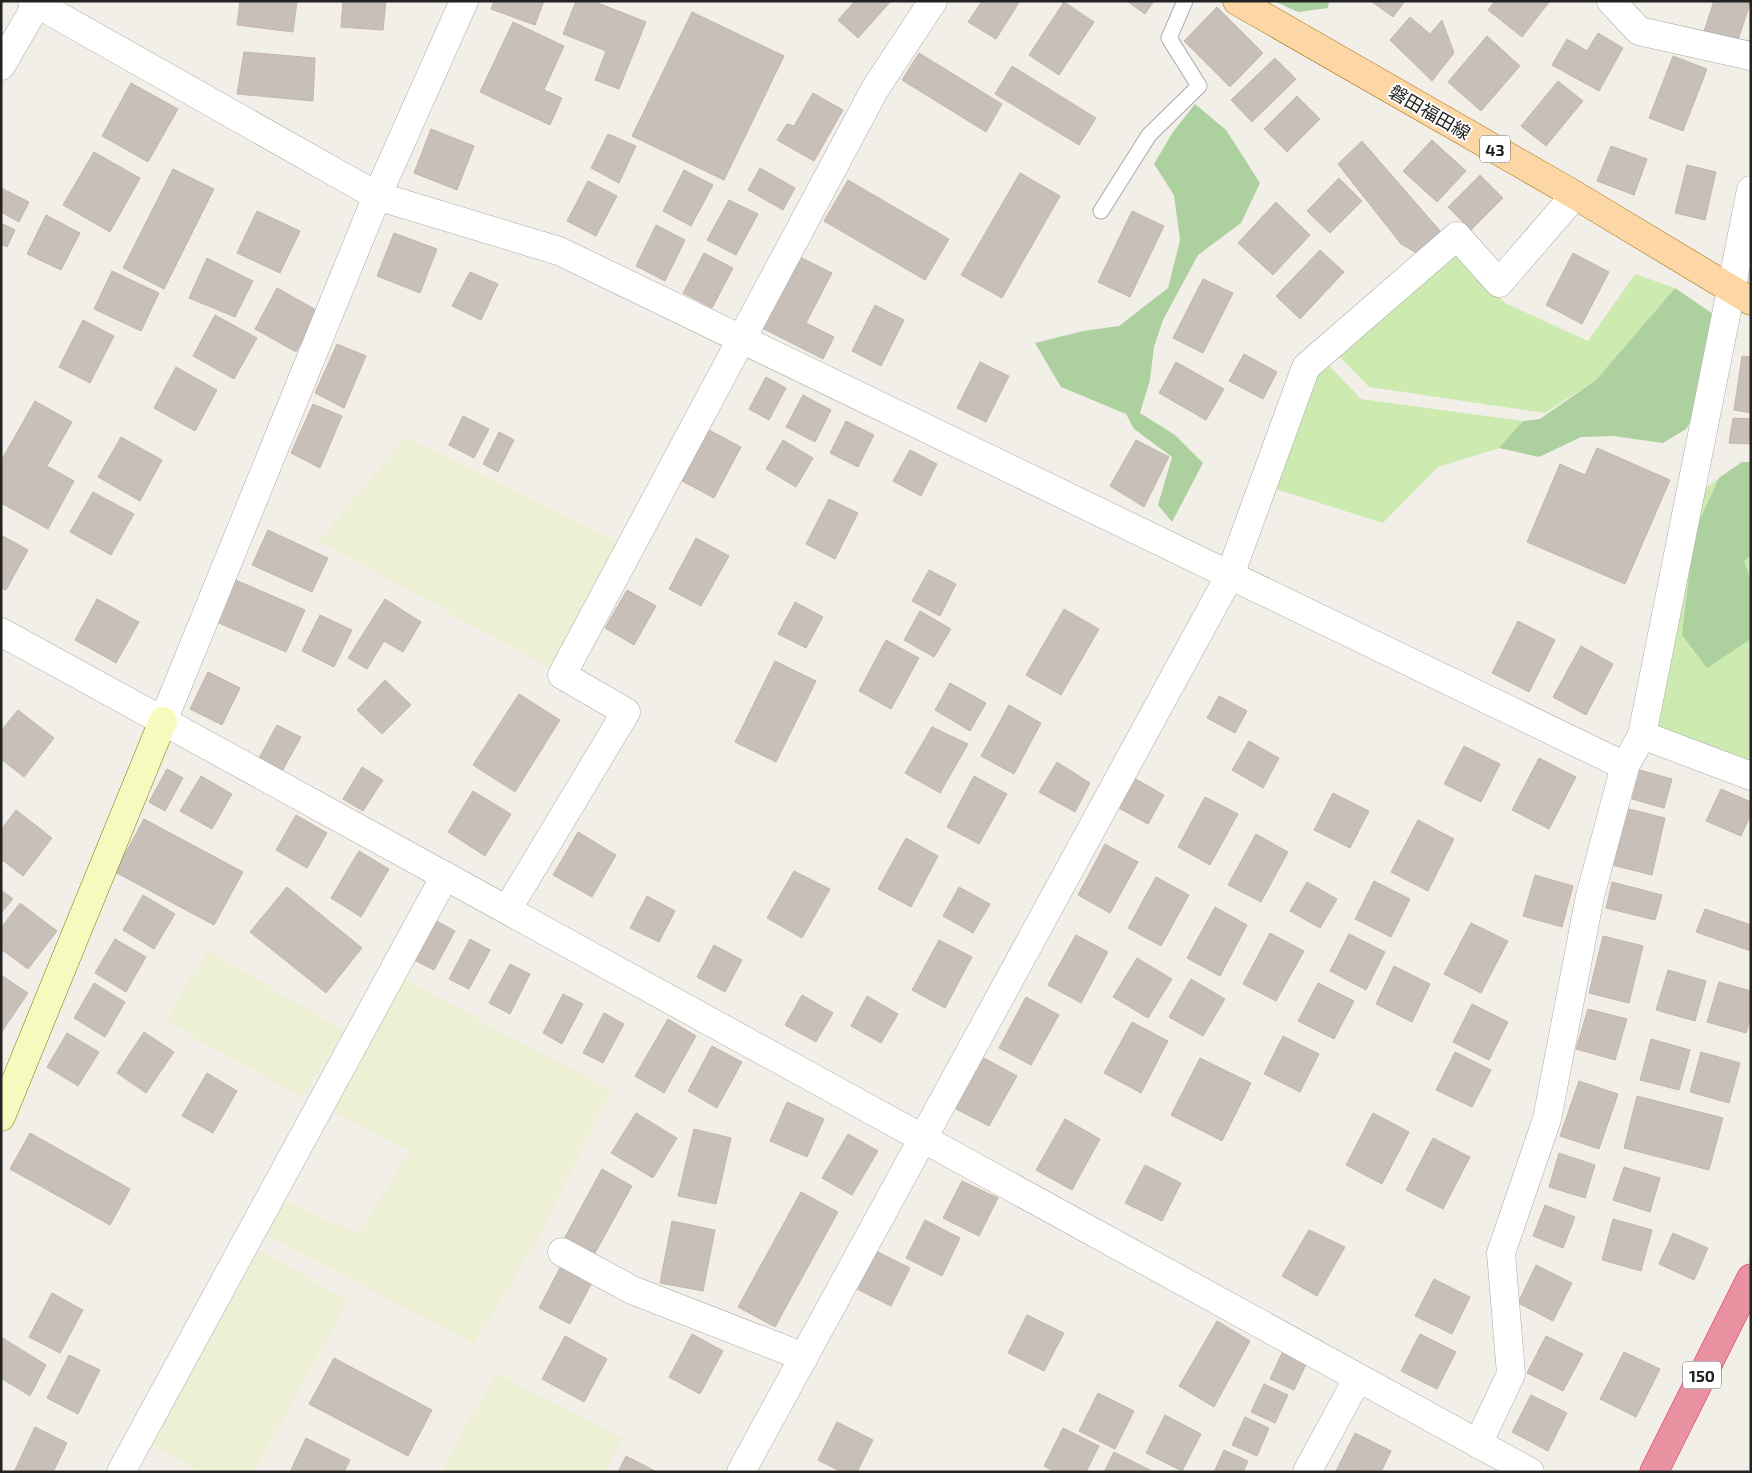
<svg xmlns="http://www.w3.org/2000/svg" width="1752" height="1473" viewBox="0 0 1752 1473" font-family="'Exo 2','Noto Sans JP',sans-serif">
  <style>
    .farmland { fill: #eef0d5 }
    .grass { fill: #cdebb0 }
    .forest { fill: #add19e }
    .building { fill: #c7bfb8; stroke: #c4b6ab }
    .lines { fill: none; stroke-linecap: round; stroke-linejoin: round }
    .lane-casing { stroke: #a9a9a9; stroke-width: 17 }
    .street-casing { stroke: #a9a9a9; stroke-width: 29 }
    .secondary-casing { stroke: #707d05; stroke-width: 29 }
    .primary-casing { stroke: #a06b00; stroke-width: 29 }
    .highway-casing { stroke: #dc2a67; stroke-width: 29 }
    .lane { stroke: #fff; stroke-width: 15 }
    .street { stroke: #fff; stroke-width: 28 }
    .secondary { stroke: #f7fabf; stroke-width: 28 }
    .primary { stroke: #fcd6a4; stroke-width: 28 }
    .highway { stroke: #e892a2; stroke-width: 28 }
    .labels { text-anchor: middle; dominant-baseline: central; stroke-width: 4; stroke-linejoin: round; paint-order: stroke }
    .shield { fill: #fff; stroke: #646464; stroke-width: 1 }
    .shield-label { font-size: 16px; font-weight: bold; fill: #222 }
    .street-label { font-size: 18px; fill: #222; stroke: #fff }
  </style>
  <rect width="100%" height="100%" fill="#f2efe9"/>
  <!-- farmland -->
  <g class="farmland">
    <polygon points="405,437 630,547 562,675 319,541"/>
    <polygon points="207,950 344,1030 303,1098 165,1021"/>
    <polygon points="392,973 611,1090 533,1247 474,1344 253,1228 272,1194 358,1234 409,1152 321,1105"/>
    <polygon points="260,1250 348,1301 254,1472 198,1472 151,1444"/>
    <polygon points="496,1372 623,1438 605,1472 441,1472"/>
  </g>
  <!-- grass -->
  <g class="grass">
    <polygon points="1456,254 1505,303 1588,341 1635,274 1675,288 1596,380 1545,413 1369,387 1330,347"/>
    <polygon points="1320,356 1361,399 1523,421 1506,446 1438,467 1383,523 1263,485"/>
    <polygon points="1742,462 1751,462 1751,772 1657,733 1661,692 1704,489"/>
  </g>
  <!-- forest -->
  <g class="forest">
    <polygon points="1274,1 1329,1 1328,8 1298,12"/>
    <polygon points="1195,104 1226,130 1260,183 1241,223 1198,255 1163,320 1154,347 1150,380 1140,413 1175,435 1203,463 1172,522 1158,505 1172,457 1134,429 1126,414 1061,387 1035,343 1083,331 1119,326 1168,288 1180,240 1174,195 1154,164 1173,132"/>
    <polygon points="1675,288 1713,314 1709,392 1686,429 1663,443 1613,436 1581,437 1539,457 1499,448 1523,421 1540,419 1596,380"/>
    <polygon points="1742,462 1751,462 1751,555 1744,561 1751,581 1751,639 1707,668 1682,635 1694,533 1719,478"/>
  </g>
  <!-- building -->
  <g class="building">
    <polygon points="240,1 297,1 293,32 237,25"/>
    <polygon points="343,1 386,1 383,30 341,27"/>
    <polygon points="494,1 544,1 535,25 491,9"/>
    <polygon points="576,1 593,1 646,22 619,89 595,80 606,51 563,34"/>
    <polygon points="855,1 891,1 858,38 838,20"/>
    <polygon points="982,1 1020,1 996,39 968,22"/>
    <polygon points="1127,1 1154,1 1145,14"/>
    <polygon points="1371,1 1405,1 1393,17"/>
    <polygon points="1495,1 1550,1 1522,37 1488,10"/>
    <polygon points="1714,1 1751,1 1737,43 1704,31"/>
    <polygon points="1064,2 1094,22 1059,75 1029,55"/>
    <polygon points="1217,7 1263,53 1230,87 1184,41"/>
    <polygon points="692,12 784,56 724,180 632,136"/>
    <polygon points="1410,17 1430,34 1442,20 1454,53 1432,81 1390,40"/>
    <polygon points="513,22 564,46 544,90 562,98 550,125 480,92"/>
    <polygon points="1598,33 1623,48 1599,91 1552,65 1567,39 1587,51"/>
    <polygon points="1487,36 1520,66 1481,111 1448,82"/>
    <polygon points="244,52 315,58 313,101 237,94"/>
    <polygon points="919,53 1002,104 986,132 902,80"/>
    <polygon points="1673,56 1707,69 1683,131 1649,118"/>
    <polygon points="1275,58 1296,79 1252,122 1231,100"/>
    <polygon points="1012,66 1096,118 1079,145 995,94"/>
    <polygon points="1558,81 1583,101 1546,146 1521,126"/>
    <polygon points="131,83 178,109 148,162 102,136"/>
    <polygon points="813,93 843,110 814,161 777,140 787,124 794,126"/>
    <polygon points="1297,96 1320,119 1287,152 1264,129"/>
    <polygon points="431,129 474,146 457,190 414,173"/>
    <polygon points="608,134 636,146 619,183 591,168"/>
    <polygon points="1432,140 1466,171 1437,202 1403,171"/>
    <polygon points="1362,141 1441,232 1418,254 1401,244 1338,164"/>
    <polygon points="1611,146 1647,159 1634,195 1597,181"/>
    <polygon points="94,152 140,178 110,232 63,205"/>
    <polygon points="1687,165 1716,172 1705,220 1675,213"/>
    <polygon points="760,168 795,188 783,210 748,190"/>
    <polygon points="173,169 214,189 164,289 123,268"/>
    <polygon points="684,170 713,185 691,226 663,211"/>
    <polygon points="1020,173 1060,196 1002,298 961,275"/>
    <polygon points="1480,175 1503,198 1471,230 1448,207"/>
    <polygon points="1339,178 1362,201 1330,233 1307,211"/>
    <polygon points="848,180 949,239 925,280 824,221"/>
    <polygon points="588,181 617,196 596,236 567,221"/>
    <polygon points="1,188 29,202 19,222 1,212"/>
    <polygon points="729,200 758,214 736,255 707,240"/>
    <polygon points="1276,202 1310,235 1273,275 1238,243"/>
    <polygon points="257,211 300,231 280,273 237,253"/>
    <polygon points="1132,211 1164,226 1130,297 1098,282"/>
    <polygon points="46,215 80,233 61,270 27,254"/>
    <polygon points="1,223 15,230 7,247 1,244"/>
    <polygon points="656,225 685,240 665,281 636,266"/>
    <polygon points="394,233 437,249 420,293 377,276"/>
    <polygon points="1320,250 1344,272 1300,319 1276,296"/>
    <polygon points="704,253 733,268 712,308 683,293"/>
    <polygon points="1573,253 1609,272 1582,324 1546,305"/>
    <polygon points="798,256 832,273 806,323 834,337 823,359 762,328"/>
    <polygon points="207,258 253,281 235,317 189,298"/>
    <polygon points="112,271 159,293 141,331 94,309"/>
    <polygon points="470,272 498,284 481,320 452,306"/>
    <polygon points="1203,279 1233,293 1203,353 1173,338"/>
    <polygon points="277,288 318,311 296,352 255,329"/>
    <polygon points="875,305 904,320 881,366 852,351"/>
    <polygon points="215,315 257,338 234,379 193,356"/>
    <polygon points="83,320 114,336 90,383 59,367"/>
    <polygon points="337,344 366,356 344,408 315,393"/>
    <polygon points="1244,354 1277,372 1263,399 1229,381"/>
    <polygon points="1742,356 1751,357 1751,413 1734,410"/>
    <polygon points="980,362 1009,376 986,422 957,408"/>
    <polygon points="1176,362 1224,389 1206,420 1159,393"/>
    <polygon points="176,367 217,390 195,431 154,408"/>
    <polygon points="766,377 786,388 769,420 749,409"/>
    <polygon points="803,395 831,410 815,442 786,427"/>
    <polygon points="35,401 72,422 47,466 74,481 48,529 1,503 1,461"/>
    <polygon points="313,404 342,416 320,468 291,453"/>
    <polygon points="463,416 489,429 474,458 449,445"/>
    <polygon points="1733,418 1751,419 1751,444 1729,443"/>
    <polygon points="846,421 874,435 858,467 830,453"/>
    <polygon points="709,430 741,447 714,498 682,481"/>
    <polygon points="499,432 514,440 498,472 483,464"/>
    <polygon points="121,437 162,460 140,501 98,477"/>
    <polygon points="783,440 813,458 796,487 766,469"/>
    <polygon points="1136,440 1169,457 1144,507 1110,486"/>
    <polygon points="1597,448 1670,480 1625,584 1527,542 1560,464 1585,475"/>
    <polygon points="910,450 937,464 921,496 893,481"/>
    <polygon points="93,492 134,514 111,555 70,532"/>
    <polygon points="829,499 858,513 835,559 806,544"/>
    <polygon points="268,530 328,558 312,592 252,565"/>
    <polygon points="1,535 28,550 6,590 1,588"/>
    <polygon points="696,538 729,556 701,606 669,589"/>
    <polygon points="929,570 956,584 940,616 912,601"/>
    <polygon points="231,578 305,610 286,652 212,620"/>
    <polygon points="627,590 656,606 634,645 605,628"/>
    <polygon points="97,599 139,622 116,663 75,640"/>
    <polygon points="385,599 421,622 403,652 384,641 367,669 348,658"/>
    <polygon points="795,602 823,617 806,648 778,634"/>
    <polygon points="1064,609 1099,629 1061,695 1026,675"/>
    <polygon points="920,611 951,629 934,657 904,640"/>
    <polygon points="320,615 352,630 334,667 302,651"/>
    <polygon points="1518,621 1555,640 1529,692 1492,673"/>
    <polygon points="886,640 919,658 891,709 859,691"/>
    <polygon points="1581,646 1613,664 1586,715 1553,697"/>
    <polygon points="775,661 816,681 776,762 735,742"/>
    <polygon points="208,672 240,688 222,725 190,709"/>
    <polygon points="385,680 411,705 382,734 357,710"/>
    <polygon points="950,683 986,703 970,731 935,710"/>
    <polygon points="519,694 560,720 515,792 473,765"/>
    <polygon points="1219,696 1247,711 1235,733 1207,718"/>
    <polygon points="1009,705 1041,723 1014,774 981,756"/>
    <polygon points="18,710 54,738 24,777 1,759 1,731"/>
    <polygon points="277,725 301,737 281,773 258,760"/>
    <polygon points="932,727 968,744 940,793 905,773"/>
    <polygon points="1249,741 1279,758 1263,788 1232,770"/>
    <polygon points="1464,746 1500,764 1481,802 1444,784"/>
    <polygon points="1539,758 1576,777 1549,829 1512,810"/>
    <polygon points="1057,762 1090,783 1075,812 1039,792"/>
    <polygon points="362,767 383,780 363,811 343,799"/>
    <polygon points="167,769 183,778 165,811 149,802"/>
    <polygon points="1640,770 1672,779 1664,808 1632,799"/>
    <polygon points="201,776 232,794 212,829 180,811"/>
    <polygon points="974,776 1007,794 979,844 947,827"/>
    <polygon points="1134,778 1164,795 1148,824 1117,807"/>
    <polygon points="1721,789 1751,802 1751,814 1741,836 1706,821"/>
    <polygon points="473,791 511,814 485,856 448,832"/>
    <polygon points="1333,793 1369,811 1350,848 1314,830"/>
    <polygon points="1205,797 1238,814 1210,865 1178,847"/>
    <polygon points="1625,808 1665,818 1652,875 1612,865"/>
    <polygon points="16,810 52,838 23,876 1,859 1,830"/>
    <polygon points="296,815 327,833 307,868 276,850"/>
    <polygon points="144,819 243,872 214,925 115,872"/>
    <polygon points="1418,820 1454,839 1428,891 1391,872"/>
    <polygon points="578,832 616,855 592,897 553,875"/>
    <polygon points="1256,834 1288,852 1261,902 1228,885"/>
    <polygon points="906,838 938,856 911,907 878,889"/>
    <polygon points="1105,844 1138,862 1110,913 1078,895"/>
    <polygon points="359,851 389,869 361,917 331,898"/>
    <polygon points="794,871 830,889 802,938 767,918"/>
    <polygon points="1535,875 1573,886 1562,927 1523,916"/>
    <polygon points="1156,877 1189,895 1161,946 1128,928"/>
    <polygon points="1374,881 1410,899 1391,937 1355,919"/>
    <polygon points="1307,882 1337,899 1320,928 1290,911"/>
    <polygon points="1612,882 1662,895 1655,920 1606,908"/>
    <polygon points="287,887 362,948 326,993 250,932"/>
    <polygon points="959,887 990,904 973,933 943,916"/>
    <polygon points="1,890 13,899 1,913"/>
    <polygon points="143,895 175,914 154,949 123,930"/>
    <polygon points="647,896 675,911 659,942 630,928"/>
    <polygon points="20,903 57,931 28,969 1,949 1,928"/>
    <polygon points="1215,907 1247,925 1220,976 1187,958"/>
    <polygon points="1705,909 1751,925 1751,951 1696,932"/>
    <polygon points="435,920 455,931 434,970 414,960"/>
    <polygon points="1471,923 1508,941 1481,993 1444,974"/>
    <polygon points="1270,933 1304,951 1276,1001 1243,984"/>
    <polygon points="1349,934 1385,952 1366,990 1330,971"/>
    <polygon points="1076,935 1108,952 1081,1003 1048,985"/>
    <polygon points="1603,936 1643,946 1629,1003 1589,993"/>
    <polygon points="115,939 146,957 126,992 95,973"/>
    <polygon points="470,939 490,950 469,989 449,979"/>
    <polygon points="939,940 972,957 945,1008 912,990"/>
    <polygon points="714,945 742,960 725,992 697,977"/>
    <polygon points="1137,958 1172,979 1148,1018 1113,997"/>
    <polygon points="510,964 530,974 510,1014 489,1003"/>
    <polygon points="1394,966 1430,984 1412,1022 1376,1004"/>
    <polygon points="1668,970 1706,981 1695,1021 1656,1010"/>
    <polygon points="1,975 28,993 1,1033"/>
    <polygon points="1191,979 1225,999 1203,1036 1169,1017"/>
    <polygon points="1719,982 1751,991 1751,1016 1746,1033 1707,1022"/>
    <polygon points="94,983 125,1002 105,1037 74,1018"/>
    <polygon points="1318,983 1354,1001 1334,1039 1298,1021"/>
    <polygon points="563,994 583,1004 562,1044 543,1033"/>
    <polygon points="802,995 833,1013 816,1042 785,1025"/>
    <polygon points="867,996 898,1014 881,1043 851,1026"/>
    <polygon points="1026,997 1059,1015 1031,1065 999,1048"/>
    <polygon points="1472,1004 1508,1022 1489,1060 1453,1042"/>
    <polygon points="1588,1009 1627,1019 1615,1060 1576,1049"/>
    <polygon points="604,1013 624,1024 603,1063 583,1053"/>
    <polygon points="668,1019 696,1036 664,1093 635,1076"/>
    <polygon points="1132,1022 1168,1041 1141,1093 1104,1073"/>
    <polygon points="144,1032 174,1052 146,1093 117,1073"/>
    <polygon points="67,1033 99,1052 78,1086 47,1067"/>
    <polygon points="1283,1036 1319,1054 1300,1092 1264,1074"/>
    <polygon points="1651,1039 1690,1050 1679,1090 1640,1080"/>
    <polygon points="712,1046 742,1062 717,1108 688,1091"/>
    <polygon points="1455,1052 1491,1070 1472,1107 1436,1090"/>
    <polygon points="1701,1052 1740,1063 1729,1103 1690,1092"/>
    <polygon points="984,1058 1017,1076 989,1126 956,1109"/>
    <polygon points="1200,1058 1251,1083 1222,1141 1171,1115"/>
    <polygon points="207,1073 237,1091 213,1133 182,1116"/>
    <polygon points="1579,1081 1618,1094 1599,1149 1560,1136"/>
    <polygon points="1637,1096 1723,1118 1709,1170 1624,1148"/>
    <polygon points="787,1102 824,1119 807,1157 770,1141"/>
    <polygon points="636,1113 677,1138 653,1178 611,1153"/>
    <polygon points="1373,1113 1409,1132 1382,1184 1346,1165"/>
    <polygon points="1065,1119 1100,1139 1072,1190 1036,1170"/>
    <polygon points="694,1129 731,1138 716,1204 678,1196"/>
    <polygon points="30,1133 130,1189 110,1225 10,1169"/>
    <polygon points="848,1134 878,1151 852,1195 822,1178"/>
    <polygon points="1433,1138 1470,1157 1443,1209 1406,1190"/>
    <polygon points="1559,1153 1595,1165 1585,1198 1549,1187"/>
    <polygon points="1145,1165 1181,1183 1162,1221 1125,1203"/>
    <polygon points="1624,1167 1660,1178 1650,1212 1613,1200"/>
    <polygon points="602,1169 632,1186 594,1255 564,1239"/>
    <polygon points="962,1181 998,1198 979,1236 943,1218"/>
    <polygon points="801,1192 838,1212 775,1327 738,1307"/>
    <polygon points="1545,1205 1575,1217 1563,1248 1533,1236"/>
    <polygon points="1613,1219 1652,1230 1641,1271 1602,1260"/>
    <polygon points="925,1220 960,1238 942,1276 906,1258"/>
    <polygon points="672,1221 715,1230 703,1291 660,1283"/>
    <polygon points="1309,1230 1345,1247 1317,1296 1282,1276"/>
    <polygon points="1673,1233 1708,1248 1694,1280 1659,1264"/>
    <polygon points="874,1250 910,1268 891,1306 855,1288"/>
    <polygon points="562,1264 593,1281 570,1324 539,1308"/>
    <polygon points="1536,1265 1572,1283 1553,1321 1518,1303"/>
    <polygon points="1434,1279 1470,1297 1452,1334 1415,1316"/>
    <polygon points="52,1293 83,1310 60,1353 29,1337"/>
    <polygon points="1027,1315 1064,1333 1044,1371 1008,1353"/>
    <polygon points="1217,1321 1250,1341 1214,1407 1179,1386"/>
    <polygon points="692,1334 723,1351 700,1394 669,1377"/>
    <polygon points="1420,1334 1456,1352 1437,1389 1401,1371"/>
    <polygon points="565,1336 607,1359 584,1402 542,1379"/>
    <polygon points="1546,1336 1583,1354 1563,1391 1527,1373"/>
    <polygon points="1,1337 46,1365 30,1396 1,1378"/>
    <polygon points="1283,1351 1307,1362 1294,1390 1270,1379"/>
    <polygon points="1624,1352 1660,1369 1636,1417 1600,1399"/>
    <polygon points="69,1355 100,1370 78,1414 47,1398"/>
    <polygon points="334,1358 432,1410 408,1456 309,1404"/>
    <polygon points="1264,1384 1288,1395 1275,1423 1251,1412"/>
    <polygon points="1098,1393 1134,1411 1115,1449 1079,1431"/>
    <polygon points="1531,1395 1567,1413 1548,1451 1512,1432"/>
    <polygon points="1165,1415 1201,1434 1182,1471 1146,1453"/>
    <polygon points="1245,1417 1269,1428 1257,1456 1232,1445"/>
    <polygon points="837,1422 873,1440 857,1472 842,1472 818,1460"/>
    <polygon points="35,1427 67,1443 53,1472 14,1472"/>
    <polygon points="1063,1428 1099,1446 1086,1472 1055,1472 1044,1466"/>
    <polygon points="1355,1433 1391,1451 1381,1472 1336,1471"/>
    <polygon points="306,1438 350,1460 344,1472 290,1472"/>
    <polygon points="1224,1450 1248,1461 1243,1472 1214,1472"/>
    <polygon points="1114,1452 1150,1470 1149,1472 1104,1472"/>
    <polygon points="626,1456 657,1472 618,1472"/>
  </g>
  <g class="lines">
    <!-- lane casing -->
    <g class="lane-casing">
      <polyline id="lane" points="1101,211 1149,135 1199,86 1169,38 1185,1"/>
    </g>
    <!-- street casing -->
    <g class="street-casing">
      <g id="street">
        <polyline points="32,1 377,196 559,251 1625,766"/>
        <polyline points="1611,1 1639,31 1751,56"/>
        <polyline points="1,66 37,4"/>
        <polyline points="1,632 1530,1472"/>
        <polyline points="163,721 377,196 464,1"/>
        <polyline points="1642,735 1751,776"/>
        <polyline points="507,910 626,712 562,675 875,89 933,1"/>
        <polyline points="562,1252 632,1290 804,1357"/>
        <polyline points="1478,1444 1511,1374 1501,1253 1547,1119 1590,896 1625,766 1642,735 1751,190"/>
        <polyline points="121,1472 445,876"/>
        <polyline points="741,1472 1230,575 1306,367 1457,236 1499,283 1575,195"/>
        <polyline points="1307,1472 1358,1378"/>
      </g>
    </g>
    <!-- secondary casing -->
    <g class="secondary-casing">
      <polyline id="secondary" points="1,1117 163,721"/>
    </g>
    <!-- primary casing -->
    <g class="primary-casing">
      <polyline id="primary" points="1237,1 1575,195 1751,301"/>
    </g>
    <!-- highway casing -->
    <g class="highway-casing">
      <polyline id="highway" points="1654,1472 1751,1278"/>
    </g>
    <!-- lane -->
    <use href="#lane" class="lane"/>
    <!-- street -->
    <use href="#street" class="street"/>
    <!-- secondary -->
    <use href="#secondary" class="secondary"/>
    <!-- primary -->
    <use href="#primary" class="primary"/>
    <!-- highway -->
    <use href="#highway" class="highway"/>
  </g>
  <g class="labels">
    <!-- shield labels -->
    <g class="shield">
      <rect x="1480" y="135.5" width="30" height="27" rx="4"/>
      <rect x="1683" y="1361.5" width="38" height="27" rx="4"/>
    </g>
    <g class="shield-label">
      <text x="1495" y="149">43</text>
      <text x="1702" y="1375">150</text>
    </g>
    <!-- street labels -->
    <g class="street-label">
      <text transform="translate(1430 112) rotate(30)">磐田福田線</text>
    </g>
  </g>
  <!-- border -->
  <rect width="1752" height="1473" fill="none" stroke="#222222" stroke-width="5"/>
</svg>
